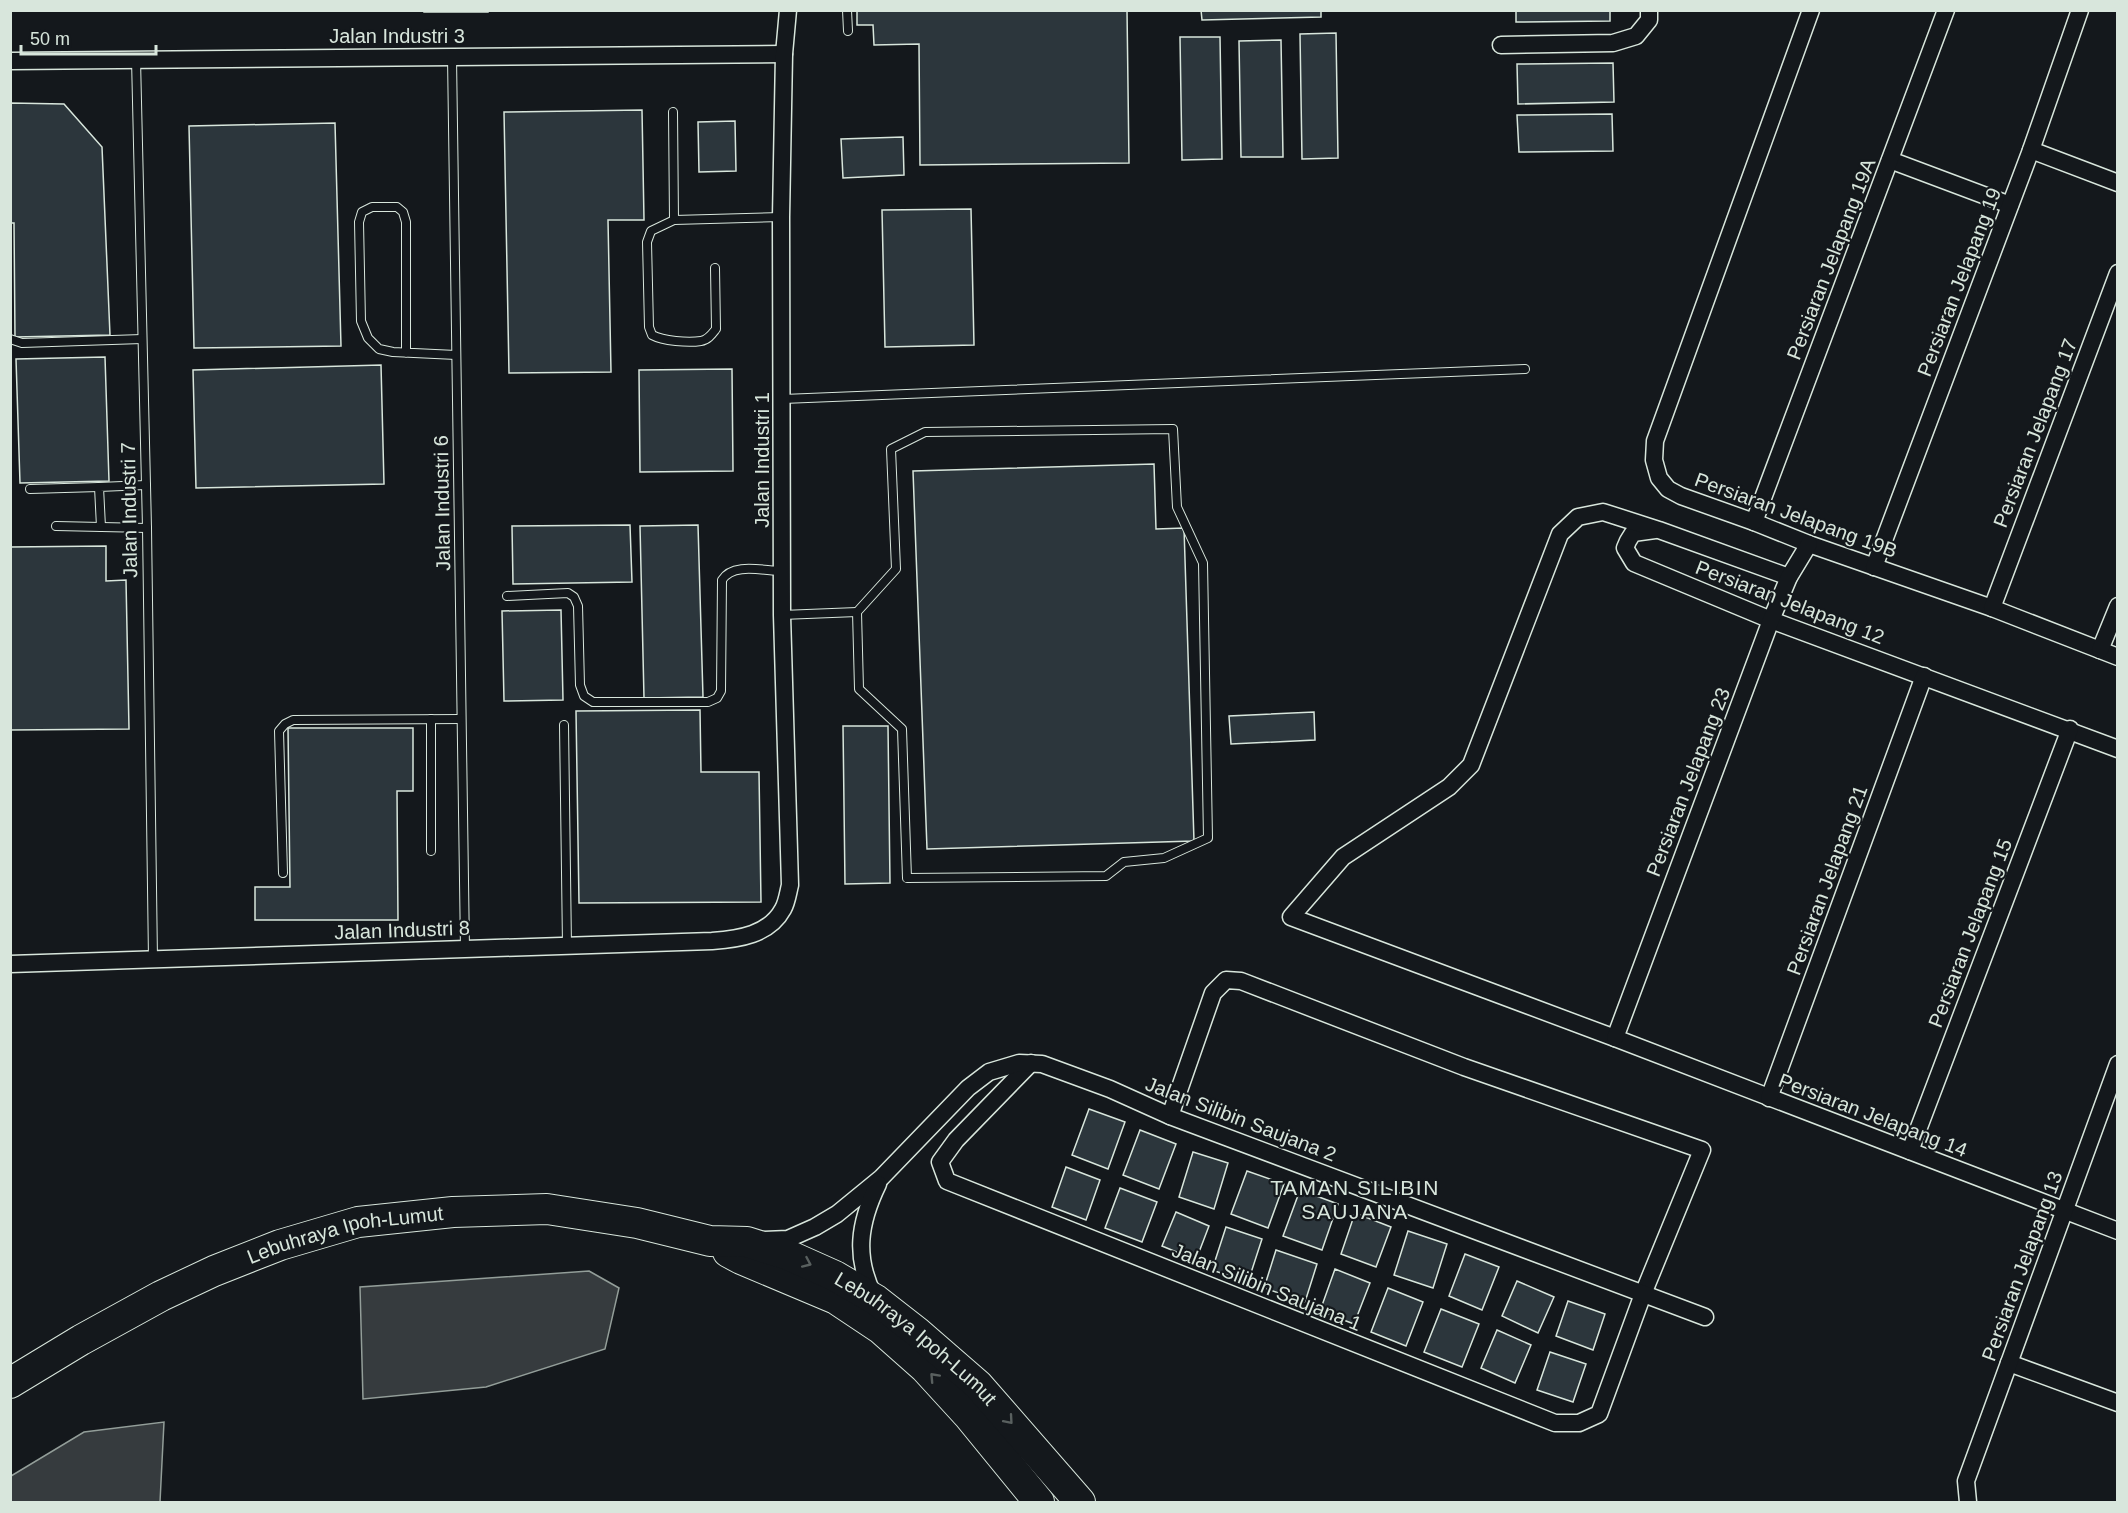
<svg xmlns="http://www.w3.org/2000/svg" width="2128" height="1513" viewBox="0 0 2128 1513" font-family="Helvetica,sans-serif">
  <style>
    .water { fill: #363b3e; stroke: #939e99; stroke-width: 1.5 }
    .building { fill: #2c363c; stroke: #d8e6dc; stroke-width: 1.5 }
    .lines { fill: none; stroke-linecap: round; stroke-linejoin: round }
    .lane-casing { stroke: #d8e6dc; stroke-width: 10 }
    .street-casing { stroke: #d8e6dc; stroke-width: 19 }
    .highway-casing { stroke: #d8e6dc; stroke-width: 32 }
    .lane { stroke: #14181c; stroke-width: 8 }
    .street { stroke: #14181c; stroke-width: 16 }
    .highway { stroke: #14181c; stroke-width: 30 }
    .oneway { stroke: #59605f }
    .labels { text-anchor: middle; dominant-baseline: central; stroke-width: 4.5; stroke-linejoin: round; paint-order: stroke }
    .street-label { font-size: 20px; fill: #d8e6dc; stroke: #14181c }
    .neighbourhood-label { font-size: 21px; letter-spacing: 1.5px; fill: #d8e6dc; stroke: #14181c }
  </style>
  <rect width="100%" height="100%" fill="#14181c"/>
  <!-- water -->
  <g class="water">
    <polygon points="589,1271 619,1288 605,1349 486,1387 363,1399 360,1287"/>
    <polygon points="164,1422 160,1502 11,1502 11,1476 84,1432"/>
  </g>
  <!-- building -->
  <g class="building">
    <rect x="424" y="10" width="64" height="2"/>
    <polygon points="857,10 1127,10 1129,163 920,165 919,44 874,45 873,25 857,25"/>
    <polygon points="1201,10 1321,10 1321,17 1202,20"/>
    <polygon points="1516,10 1610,10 1610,21 1516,22"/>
    <polygon points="1336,33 1338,158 1302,159 1300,34"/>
    <polygon points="1180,37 1220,37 1222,159 1182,160"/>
    <polygon points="1281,40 1283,157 1241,157 1239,41"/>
    <polygon points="1613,63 1614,102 1518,104 1517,64"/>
    <polygon points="10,103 64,104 102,147 110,335 15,337 14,223 10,223"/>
    <polygon points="642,110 644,220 608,220 611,372 509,373 504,112"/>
    <polygon points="1612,114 1613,151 1519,152 1517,115"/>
    <polygon points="735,121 736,171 699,172 698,122"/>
    <polygon points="335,123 341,346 194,348 189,126"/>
    <polygon points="903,137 904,175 843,178 841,139"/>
    <polygon points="971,209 974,345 885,347 882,210"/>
    <polygon points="105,357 109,481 20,483 16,359"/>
    <polygon points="381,365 384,484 196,488 193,370"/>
    <polygon points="732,369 733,471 640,472 639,370"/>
    <polygon points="1154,464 1156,529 1184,528 1194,841 927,849 913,471"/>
    <polygon points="630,525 632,582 513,584 512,526"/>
    <polygon points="698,525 703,697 644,698 640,526"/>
    <polygon points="106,546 106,581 126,580 129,729 10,730 10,547"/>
    <polygon points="561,610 563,700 504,701 502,611"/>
    <polygon points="700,710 701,772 759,772 761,902 579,903 576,711"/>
    <polygon points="1314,712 1315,740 1231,744 1229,716"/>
    <polygon points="843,726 888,726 890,883 845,884"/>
    <polygon points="288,728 413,728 413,791 397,791 398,920 255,920 255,887 290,887"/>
    <polygon points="1089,1109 1125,1122 1108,1169 1072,1155"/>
    <polygon points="1140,1130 1176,1144 1159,1189 1123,1175"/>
    <polygon points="1193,1152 1228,1163 1214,1209 1179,1197"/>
    <polygon points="1066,1167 1100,1180 1086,1220 1052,1207"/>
    <polygon points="1247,1171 1284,1184 1268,1228 1231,1214"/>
    <polygon points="1120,1188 1157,1202 1142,1242 1105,1228"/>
    <polygon points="1300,1190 1338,1204 1322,1250 1283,1236"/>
    <polygon points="1176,1212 1209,1226 1196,1260 1162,1246"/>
    <polygon points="1355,1213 1391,1227 1376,1267 1341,1254"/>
    <polygon points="1226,1227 1262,1239 1248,1282 1212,1270"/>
    <polygon points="1408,1231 1447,1244 1433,1288 1394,1275"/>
    <polygon points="1276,1250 1317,1264 1305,1302 1264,1288"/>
    <polygon points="1465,1254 1499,1267 1482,1310 1449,1296"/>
    <polygon points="1335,1269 1370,1283 1354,1324 1320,1311"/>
    <polygon points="1517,1281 1554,1297 1538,1333 1502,1316"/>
    <polygon points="1388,1288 1423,1302 1406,1346 1371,1332"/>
    <polygon points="1568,1301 1605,1314 1593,1350 1556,1336"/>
    <polygon points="1441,1309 1479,1324 1462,1367 1424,1352"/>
    <polygon points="1497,1330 1531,1345 1515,1383 1481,1368"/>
    <polygon points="1550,1352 1586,1364 1573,1402 1537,1390"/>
  </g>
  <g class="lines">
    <!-- lane casing -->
    <g class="lane-casing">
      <g id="lane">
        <polyline points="847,10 848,31"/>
        <polyline points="452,57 465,949"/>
        <polyline points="136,59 147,528 153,959"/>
        <polyline points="673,112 674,220"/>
        <path d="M715,268L716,329C712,334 708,340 701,341C688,343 663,341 652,335L649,327L647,242L651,231L674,220L781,217"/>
        <polyline points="10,339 22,343 142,339"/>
        <polyline points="406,353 406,222 403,212 397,207 372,207 362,212 359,222 361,321 368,338 379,349 393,352 456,355"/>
        <polyline points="783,399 1525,369"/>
        <polygon points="1173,429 1177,507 1203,563 1208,838 1164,858 1124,862 1106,876 907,878 902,729 859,689 857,612 896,569 891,449 925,432"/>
        <polyline points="30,489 99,487"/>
        <polyline points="56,526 147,528"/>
        <polyline points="101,527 99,487 146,485"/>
        <path d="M507,596L568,593L574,597L578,606L580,685L584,696L593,702H708L717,698L721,691L722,580C733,562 764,571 782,571"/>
        <polyline points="782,615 857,612"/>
        <polyline points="431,719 431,851"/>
        <polyline points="564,725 567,946"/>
        <polyline points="283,873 279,731 285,724 293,720 461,719"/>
      </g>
    </g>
    <!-- street casing -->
    <g class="street-casing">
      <g id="street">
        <polyline points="1811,10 1655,441 1654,460 1659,478 1668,489 1681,496 1754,522 1809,544 1992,608 2118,657"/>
        <polyline points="1501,45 1613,43 1636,36 1649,20 1649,10"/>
        <polyline points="10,61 784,54"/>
        <polyline points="2031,150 2118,183"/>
        <polyline points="1890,160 2010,205"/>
        <polyline points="1754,522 1946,10"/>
        <polyline points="1655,530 1633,533 1628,541 1625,548 1634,563 1771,620 2118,749"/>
        <polyline points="1874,567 2031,150 2080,10"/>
        <polyline points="1789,577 1659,530 1603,512 1578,517 1560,534 1471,765 1449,787 1343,857 1291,917 1615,1038 2118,1231"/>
        <polyline points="1992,608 2118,273"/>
        <polyline points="2100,650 2118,606"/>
        <path d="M10,964L712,941C739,939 769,935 783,909C787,902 788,893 790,885L782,615L781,217L784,54L788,10"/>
        <polyline points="1615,1038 1771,620 1789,577 1809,544"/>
        <polyline points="1031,1063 956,1140 940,1162 947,1181 1555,1423 1579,1423 1599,1414 1643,1294 1702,1150 1464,1067 1241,981 1226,980 1213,993 1170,1116"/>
        <polyline points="1769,1098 1924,676"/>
        <polyline points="1910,1151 2070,729"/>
        <polyline points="764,1240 788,1239 815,1227 837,1214 881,1178 968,1088 989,1072 1019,1063 1042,1064 1110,1089 1170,1116 1705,1317"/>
        <path d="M874,1296C854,1257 859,1223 878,1184"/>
        <polyline points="2009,1363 2118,1403"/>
        <polyline points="1968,1502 1966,1481 2118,1064"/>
      </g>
    </g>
    <!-- highway casing -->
    <g class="highway-casing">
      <g id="highway">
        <polyline points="728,1252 741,1259 836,1299 881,1329 925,1368 968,1415 1039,1502"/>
        <path id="s1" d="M10,1383L81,1340L161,1296L214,1271L280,1245L358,1222L453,1212L547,1209L637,1223L710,1241L747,1242L788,1255L835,1276L876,1300L917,1332L978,1385L1080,1502"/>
      </g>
    </g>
    <!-- lane -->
    <use href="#lane" class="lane"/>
    <!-- street -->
    <use href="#street" class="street"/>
    <!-- highway -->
    <use href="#highway" class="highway"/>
  </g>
  <!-- one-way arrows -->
  <defs><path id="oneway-chevron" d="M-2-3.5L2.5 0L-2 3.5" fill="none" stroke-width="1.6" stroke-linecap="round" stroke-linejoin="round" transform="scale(1.5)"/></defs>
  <g class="oneway">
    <use href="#oneway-chevron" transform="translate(807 1263) rotate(24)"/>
    <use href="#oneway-chevron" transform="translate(934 1377) rotate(-133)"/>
    <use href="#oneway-chevron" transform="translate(1009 1420) rotate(49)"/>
  </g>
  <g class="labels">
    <!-- street labels -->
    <g class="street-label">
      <text x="397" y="36">Jalan Industri 3</text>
      <text transform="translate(1831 259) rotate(-69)">Persiaran Jelapang 19A</text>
      <text transform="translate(1959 282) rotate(-69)">Persiaran Jelapang 19</text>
      <text transform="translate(2035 433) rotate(-69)">Persiaran Jelapang 17</text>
      <text transform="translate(762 460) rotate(-90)">Jalan Industri 1</text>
      <text transform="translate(442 503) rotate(-91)">Jalan Industri 6</text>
      <text transform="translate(129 510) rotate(-91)">Jalan Industri 7</text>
      <text transform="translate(1796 515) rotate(20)">Persiaran Jelapang 19B</text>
      <text transform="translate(1790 602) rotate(21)">Persiaran Jelapang 12</text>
      <text transform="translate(1688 782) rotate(-69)">Persiaran Jelapang 23</text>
      <text transform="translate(1827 880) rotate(-70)">Persiaran Jelapang 21</text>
      <text transform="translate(402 930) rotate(-2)">Jalan Industri 8</text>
      <text transform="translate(1970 933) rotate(-69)">Persiaran Jelapang 15</text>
      <text transform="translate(1873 1115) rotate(21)">Persiaran Jelapang 14</text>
      <text transform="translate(1241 1119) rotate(21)">Jalan Silibin Saujana 2</text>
      <text stroke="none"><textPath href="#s1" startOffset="370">Lebuhraya Ipoh-Lumut</textPath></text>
      <text transform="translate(2022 1266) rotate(-70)">Persiaran Jelapang 13</text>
      <text transform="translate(1267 1287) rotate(22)">Jalan Silibin Saujana 1</text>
      <text stroke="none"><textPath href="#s1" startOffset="975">Lebuhraya Ipoh-Lumut</textPath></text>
    </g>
    <!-- neighbourhood labels -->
    <g class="neighbourhood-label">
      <text x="1355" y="1187">TAMAN SILIBIN<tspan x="1355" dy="24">SAUJANA</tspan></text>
    </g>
  </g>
  <!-- border -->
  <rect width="2128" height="1513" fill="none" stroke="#d8e6dc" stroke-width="24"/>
  <!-- scale -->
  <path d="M21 45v9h135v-9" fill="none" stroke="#d8e6dc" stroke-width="3"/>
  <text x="30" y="45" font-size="18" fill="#d8e6dc" stroke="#14181c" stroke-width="4.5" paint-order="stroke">50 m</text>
</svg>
